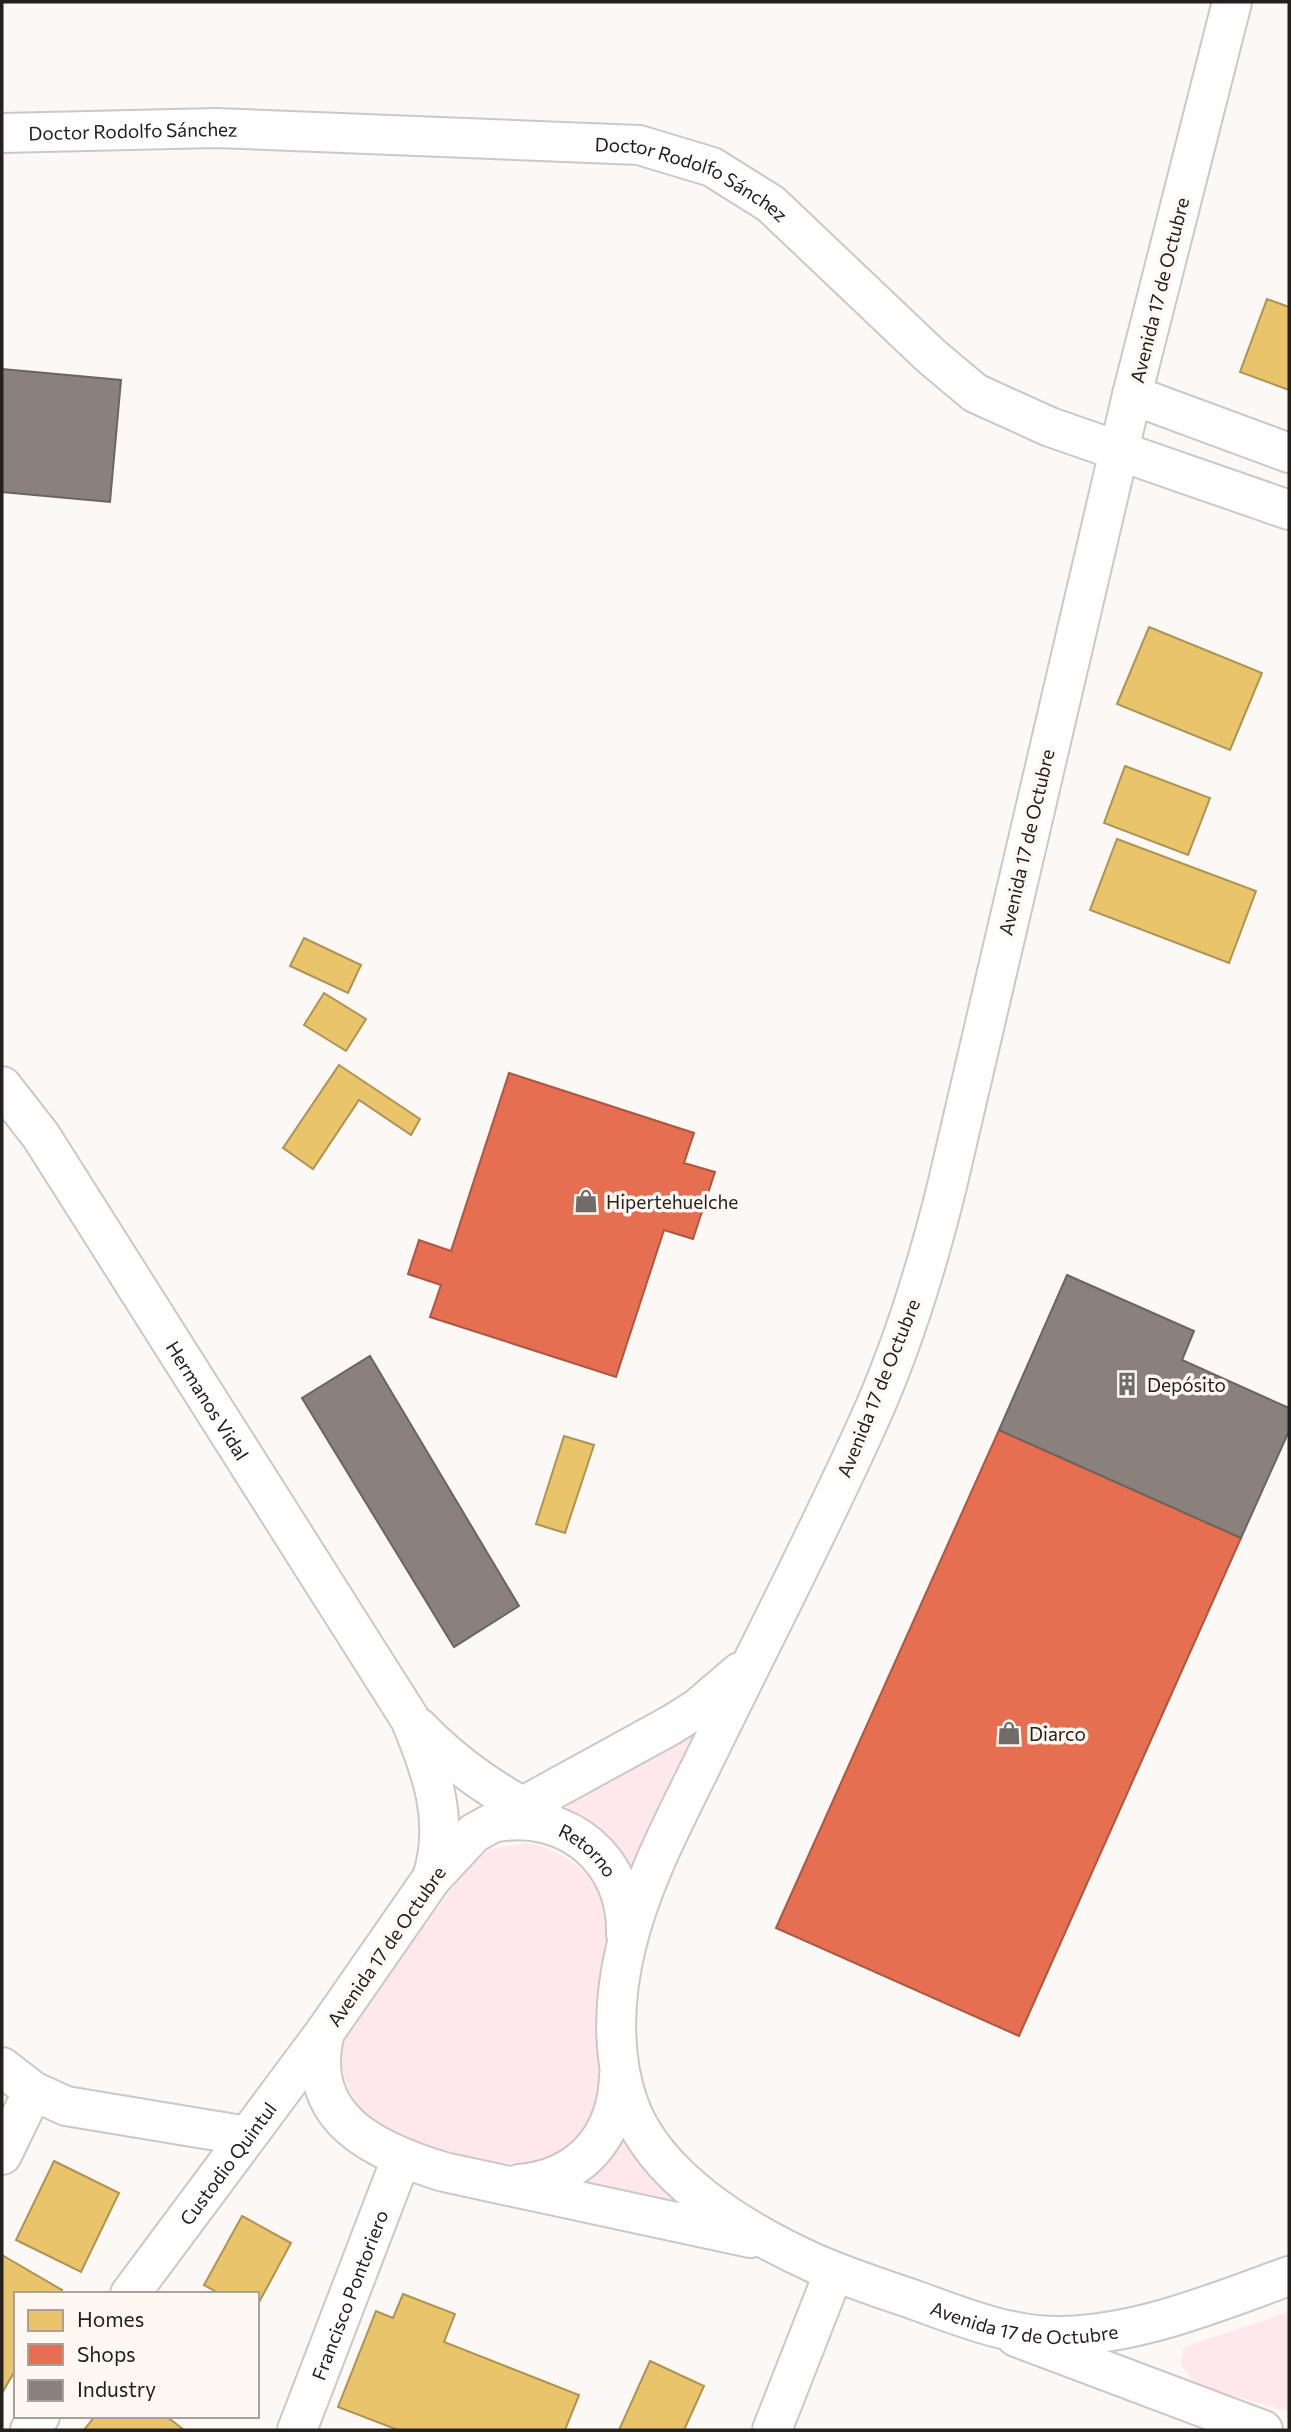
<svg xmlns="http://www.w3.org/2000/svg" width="1291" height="2432" viewBox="0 0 1291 2432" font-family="Commissioner,sans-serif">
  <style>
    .green { fill: #fee7ed }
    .homes { fill: #e9c46a; stroke: #ae9353; stroke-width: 2 }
    .shops { fill: #e76f51; stroke: #ac5742; stroke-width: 2 }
    .industry { fill: #8a817c; stroke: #6b6460; stroke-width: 2 }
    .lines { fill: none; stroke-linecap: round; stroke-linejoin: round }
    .minor-casing { stroke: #cbc8c6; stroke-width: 42 }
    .major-casing { stroke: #cbc8c6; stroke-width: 42 }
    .minor { stroke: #fffefe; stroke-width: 38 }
    .major { stroke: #fffefe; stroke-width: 38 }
    .labels { text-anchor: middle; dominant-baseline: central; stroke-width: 7; stroke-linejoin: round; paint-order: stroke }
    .street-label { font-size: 19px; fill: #23201e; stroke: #fff8f2 }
    .poi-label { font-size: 19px; fill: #23201e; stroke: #fff8f2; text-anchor: start }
  </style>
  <rect width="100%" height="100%" fill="#fcf8f5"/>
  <!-- green -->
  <g class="green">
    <polygon points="702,1724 633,1871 628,1870 564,1811 572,1802"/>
    <path d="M527,1843C564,1849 601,1877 611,1915C615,1931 598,1992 597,2015C596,2038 602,2060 602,2083C602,2101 594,2113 585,2127C559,2167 515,2167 472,2159C435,2152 399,2144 370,2118C344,2095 334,2058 350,2027L467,1868L490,1849Z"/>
    <polygon points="626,2135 676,2198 673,2201 586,2188 580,2180"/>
    <polygon points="1289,2312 1289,2412 1195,2384 1181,2364 1184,2347"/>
  </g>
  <!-- homes -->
  <g class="homes">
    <polygon points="1267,299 1289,307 1289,390 1240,372"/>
    <polygon points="1149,627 1262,673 1230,750 1117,704"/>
    <polygon points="1125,766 1210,798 1188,855 1104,823"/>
    <polygon points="1117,839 1256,891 1229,963 1090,910"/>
    <polygon points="304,938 361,965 348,993 290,966"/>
    <polygon points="324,993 366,1019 346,1051 304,1025"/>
    <polygon points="339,1065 420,1119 411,1135 359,1100 313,1169 283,1148"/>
    <polygon points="564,1436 594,1445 565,1533 536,1524"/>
    <polygon points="54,2161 119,2193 81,2272 16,2240"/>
    <polygon points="242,2216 291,2243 257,2306 257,2294 220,2294 204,2285"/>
    <polygon points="2,2255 62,2290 60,2294 16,2294 16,2369 2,2393"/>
    <polygon points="403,2294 455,2314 444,2342 579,2395 565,2430 398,2430 338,2407 376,2311 393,2318"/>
    <polygon points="650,2361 704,2386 684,2430 619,2430"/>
    <polygon points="95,2416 166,2416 184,2430 84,2430"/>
  </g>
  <!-- shops -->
  <g class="shops">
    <polygon points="509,1073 694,1133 684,1163 715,1172 693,1239 664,1230 616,1377 430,1317 441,1285 408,1274 419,1240 451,1251"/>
    <polygon points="999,1430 1241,1538 1019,2036 776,1928"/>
  </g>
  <!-- industry -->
  <g class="industry">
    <polygon points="2,369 121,380 110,502 2,492"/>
    <polygon points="1067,1275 1194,1331 1182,1360 1289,1408 1289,1431 1241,1538 999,1430"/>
    <polygon points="370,1356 519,1606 454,1647 302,1398"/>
  </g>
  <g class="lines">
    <!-- minor casing -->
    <g class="minor-casing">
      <g id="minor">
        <path id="s1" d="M2,133L216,128L639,145L712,167L771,204L931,356L975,393L1050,427L1289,510"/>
        <polyline points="1132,395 1289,453"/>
        <path id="s2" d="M2,1086L41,1136L410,1719C432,1772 450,1821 432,1878"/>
        <path d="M419,1728C457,1768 500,1795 548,1821"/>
        <polyline points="2,2067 33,2091 66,2106 247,2136"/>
        <polyline points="2,2155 33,2091"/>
        <path id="s3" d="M130,2294L325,2032"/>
        <polyline points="1016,2337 1263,2430"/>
        <polyline points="30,2430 40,2416"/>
        <path id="s4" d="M297,2430L401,2159"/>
        <polyline points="772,2430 834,2272"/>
      </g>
    </g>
    <!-- major casing -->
    <g class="major-casing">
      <g id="major">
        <path id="s5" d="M1232,2L1132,395L947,1186C927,1267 902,1349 867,1425C817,1536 760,1645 707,1754C677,1816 642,1879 626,1947C614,1996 611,2053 628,2102C653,2177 745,2232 814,2263C846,2277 879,2288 912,2299C962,2317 1009,2337 1063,2336C1141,2334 1217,2302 1289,2276"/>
        <path d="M740,1672L698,1708L671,1725L474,1833L432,1878L325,2032C303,2119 375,2151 444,2172L750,2238"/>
        <path id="s6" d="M497,1822C569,1810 628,1861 626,1934"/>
        <path d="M519,2184C580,2179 617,2137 619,2076"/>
      </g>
    </g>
    <!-- minor -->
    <use href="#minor" class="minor"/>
    <!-- major -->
    <use href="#major" class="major"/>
  </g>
  <!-- icons -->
  <defs>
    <g id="shop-bare" transform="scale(1.89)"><path d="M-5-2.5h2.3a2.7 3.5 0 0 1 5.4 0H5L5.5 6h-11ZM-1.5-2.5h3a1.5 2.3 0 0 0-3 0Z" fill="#6f6c69" stroke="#fff8f2" stroke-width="2.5" paint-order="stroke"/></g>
    <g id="building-bare" transform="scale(1.89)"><path d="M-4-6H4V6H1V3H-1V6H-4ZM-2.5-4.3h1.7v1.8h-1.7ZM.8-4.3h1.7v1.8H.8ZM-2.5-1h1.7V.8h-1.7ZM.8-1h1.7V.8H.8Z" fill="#6f6c69" stroke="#fff8f2" stroke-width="2.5" paint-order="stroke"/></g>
  </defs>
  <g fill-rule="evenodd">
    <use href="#shop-bare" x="586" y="1201"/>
    <use href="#building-bare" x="1127" y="1384"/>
    <use href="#shop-bare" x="1009" y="1733"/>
  </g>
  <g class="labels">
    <!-- street labels -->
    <g class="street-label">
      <text stroke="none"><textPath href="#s1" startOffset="131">Doctor Rodolfo Sánchez</textPath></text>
      <text stroke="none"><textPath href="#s1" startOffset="698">Doctor Rodolfo Sánchez</textPath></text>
      <text transform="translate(1159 290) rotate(-76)">Avenida 17 de Octubre</text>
      <text transform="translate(1026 842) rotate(-77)">Avenida 17 de Octubre</text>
      <text transform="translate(878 1388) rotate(-68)">Avenida 17 de Octubre</text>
      <text stroke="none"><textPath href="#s2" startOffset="376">Hermanos Vidal</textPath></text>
      <text stroke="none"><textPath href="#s6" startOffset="100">Retorno</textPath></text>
      <text transform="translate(386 1946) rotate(-55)">Avenida 17 de Octubre</text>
      <text stroke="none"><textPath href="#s3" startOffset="163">Custodio Quintul</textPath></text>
      <text stroke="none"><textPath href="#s4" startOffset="145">Francisco Pontoriero</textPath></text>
      <text stroke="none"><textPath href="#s5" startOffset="2676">Avenida 17 de Octubre</textPath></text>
    </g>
    <!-- poi labels -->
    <g class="poi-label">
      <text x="606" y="1201">Hipertehuelche</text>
      <text x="1147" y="1384">Depósito</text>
      <text x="1029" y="1733">Diarco</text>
    </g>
  </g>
  <!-- border -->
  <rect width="1291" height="2432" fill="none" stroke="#23201e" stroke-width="7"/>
  <!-- legend -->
  <rect x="14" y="2292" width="245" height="126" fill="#fff8f2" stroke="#a7a29d" stroke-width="2"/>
  <rect x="28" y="2310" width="35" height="21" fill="#e9c46a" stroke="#a7a29d" stroke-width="2"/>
  <text x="77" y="2327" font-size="21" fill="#23201e">Homes</text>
  <rect x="28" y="2344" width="35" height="21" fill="#e76f51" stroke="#a7a29d" stroke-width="2"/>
  <text x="77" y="2362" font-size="21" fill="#23201e">Shops</text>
  <rect x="28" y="2380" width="35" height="21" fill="#8a817c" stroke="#a7a29d" stroke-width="2"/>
  <text x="77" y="2397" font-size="21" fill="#23201e">Industry</text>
</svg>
